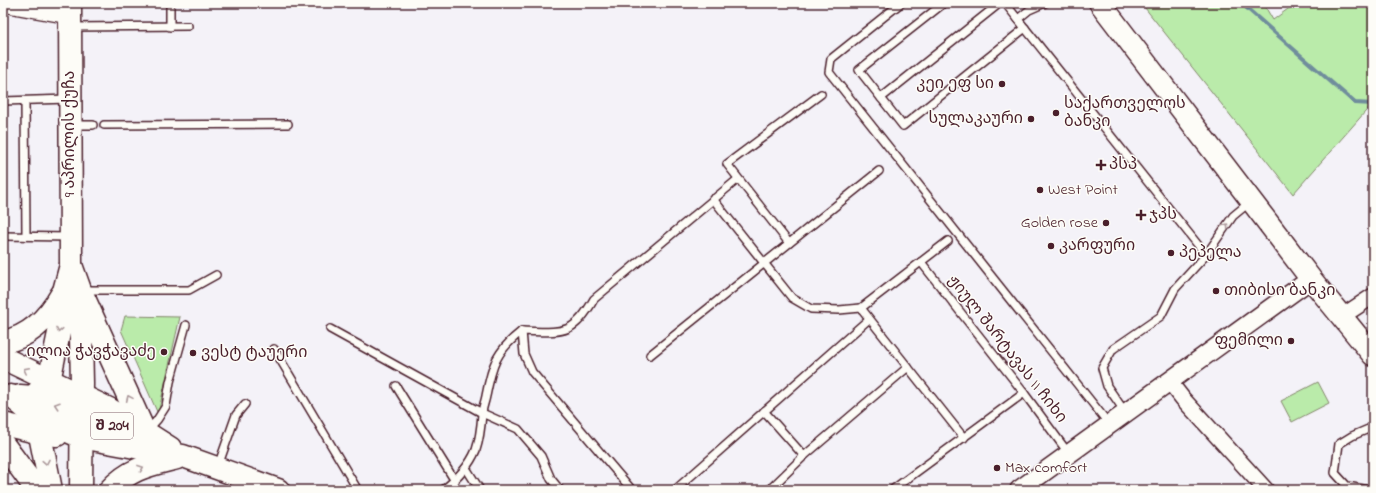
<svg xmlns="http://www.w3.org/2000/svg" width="1376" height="493" viewBox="0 0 1376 493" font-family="'Indie Flower','Noto Sans Georgian',sans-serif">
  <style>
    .green { fill: #baebaa; stroke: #82856a }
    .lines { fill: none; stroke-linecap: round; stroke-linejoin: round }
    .stream { stroke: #6f8d9c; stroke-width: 4 }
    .service-casing { stroke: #4a1f2b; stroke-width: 10 }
    .minor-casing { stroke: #4a1f2b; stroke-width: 18 }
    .tertiary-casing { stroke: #4a1f2b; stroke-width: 21 }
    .secondary-casing { stroke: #4a1f2b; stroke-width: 24 }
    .primary-casing { stroke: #4a1f2b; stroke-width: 25 }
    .service { stroke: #fdfcf7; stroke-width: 7 }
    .minor { stroke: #fdfcf7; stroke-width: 15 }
    .tertiary { stroke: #fdfcf7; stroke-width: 18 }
    .secondary { stroke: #fdfcf7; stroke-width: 21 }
    .primary { stroke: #fdfcf7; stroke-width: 22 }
    .oneway { stroke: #ac999b }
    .poi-dot { fill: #4a1f2b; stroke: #fdfcf7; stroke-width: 1.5 }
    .labels { text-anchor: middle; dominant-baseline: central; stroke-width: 3; stroke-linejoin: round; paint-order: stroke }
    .shield { fill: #fdfcf7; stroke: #806168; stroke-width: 1 }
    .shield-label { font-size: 15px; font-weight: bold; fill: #4a1f2b }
    .poi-label { font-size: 16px; fill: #4a1f2b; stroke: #fdfcf7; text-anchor: start }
    .street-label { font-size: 16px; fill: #4a1f2b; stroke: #fdfcf7 }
  </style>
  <rect width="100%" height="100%" fill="#f4f2f8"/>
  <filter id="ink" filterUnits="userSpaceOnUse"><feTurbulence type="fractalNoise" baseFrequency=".025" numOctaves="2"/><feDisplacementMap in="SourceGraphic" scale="8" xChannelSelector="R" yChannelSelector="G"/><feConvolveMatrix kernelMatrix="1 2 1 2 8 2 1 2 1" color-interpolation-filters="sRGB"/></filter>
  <g filter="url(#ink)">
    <!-- green -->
    <g class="green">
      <polygon points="1141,3 1263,3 1273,20 1296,3 1373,3 1373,103 1293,194"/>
      <polygon points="125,316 180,317 158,414 121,330"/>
      <polygon points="1318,382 1329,403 1292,422 1281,401"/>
    </g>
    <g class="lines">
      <!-- stream -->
      <polyline class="stream" points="1241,3 1355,103 1373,104"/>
      <!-- service casing -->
      <g class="service-casing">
        <g id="service">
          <polyline points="170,3 170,27"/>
          <polyline points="901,3 831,59 829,72 1109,424"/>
          <polyline points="944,3 859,70 903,126 1025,28"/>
          <polyline points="1005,3 1206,255 1175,289 1161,316 1113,349 1102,368 1107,386 1125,412"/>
          <polyline points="1018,19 1029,10 1045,3"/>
          <polyline points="72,27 188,26"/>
          <polyline points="881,98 1000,3"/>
          <polyline points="3,101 69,99"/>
          <polyline points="25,101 26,236"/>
          <polyline points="73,125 93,125"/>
          <polyline points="104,125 288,124"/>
          <polyline points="713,199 792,298 811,309 839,310 861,308 964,438"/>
          <polyline points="3,236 68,237"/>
          <polyline points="789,243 727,164 821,94"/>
          <polyline points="1206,255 1233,216 1250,202"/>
          <polyline points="921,262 1024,393 1069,454"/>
          <polyline points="82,290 189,290 216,275"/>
          <polyline points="861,308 948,241"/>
          <polyline points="330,329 482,413 518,429 541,456 551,479 560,490"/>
          <polyline points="522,331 524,354 532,372 632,490"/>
          <polyline points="274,349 356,487 355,490"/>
          <polyline points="650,355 879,171"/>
          <polyline points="396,386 455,481"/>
          <polyline points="764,411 804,456"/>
          <polyline points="148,430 157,420 166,406 170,382 186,325"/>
          <polyline points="218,466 236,415 245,404"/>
          <polyline points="466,468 480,490"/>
          <path d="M443,490C457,479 469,467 476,450C480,438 481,427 482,414C482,408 485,402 486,396C492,365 496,351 522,331C561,332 573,337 594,299L738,179"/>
          <polyline points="675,490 869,319"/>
          <polyline points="769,490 804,456 908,367"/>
          <polyline points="892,490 1024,393"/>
          <polyline points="1369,490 1347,486 1335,473 1339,444 1352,436 1373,427"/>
        </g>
      </g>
      <!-- minor casing -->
      <g class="minor-casing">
        <g id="minor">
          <polyline points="3,4 70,16"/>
          <polyline points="1341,317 1373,296"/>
          <polyline points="1169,381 1183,399 1266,490"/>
        </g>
      </g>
      <!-- tertiary casing -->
      <g class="tertiary-casing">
        <polyline id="tertiary" points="1019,490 1311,279"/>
      </g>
      <!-- secondary casing -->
      <g class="secondary-casing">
        <polyline id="secondary" points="1100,3 1311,279 1373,355"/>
      </g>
      <!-- primary casing -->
      <g class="primary-casing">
        <g id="primary">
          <polyline points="71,265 80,290 82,383 81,490"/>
          <polyline points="83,296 145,433"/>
          <path d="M3,342C30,337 49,317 62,294"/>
          <polyline points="3,358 109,409 170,448"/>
          <polyline points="11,396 36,417 81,437 183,456 278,490"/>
          <polyline points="20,396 33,397 92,418"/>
          <polyline points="33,397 49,381 60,328 64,291 71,265 70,3"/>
          <polyline points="37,420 51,490"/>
          <polyline points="3,424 41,433 57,435"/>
          <polyline points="3,444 37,490"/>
          <path d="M110,490C130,468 150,465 177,458"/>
        </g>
      </g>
      <!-- service -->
      <use href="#service" class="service"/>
      <!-- minor -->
      <use href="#minor" class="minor"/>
      <!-- tertiary -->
      <use href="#tertiary" class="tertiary"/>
      <!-- secondary -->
      <use href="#secondary" class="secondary"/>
      <!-- primary -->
      <use href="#primary" class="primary"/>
    </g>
    <!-- one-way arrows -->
    <defs><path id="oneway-chevron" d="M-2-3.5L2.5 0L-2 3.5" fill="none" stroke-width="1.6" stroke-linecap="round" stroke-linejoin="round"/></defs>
    <g class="oneway">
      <use href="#oneway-chevron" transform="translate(1226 226) rotate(-55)"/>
      <use href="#oneway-chevron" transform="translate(59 330) rotate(101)"/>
      <use href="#oneway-chevron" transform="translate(26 370) rotate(-153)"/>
      <use href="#oneway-chevron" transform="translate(129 398) rotate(-114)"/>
      <use href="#oneway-chevron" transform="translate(57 405) rotate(-162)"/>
      <use href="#oneway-chevron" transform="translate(46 462) rotate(79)"/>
      <use href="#oneway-chevron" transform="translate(141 468) rotate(-20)"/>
    </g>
  </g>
  <!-- markers -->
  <g class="poi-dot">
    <circle cx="1002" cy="84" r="4"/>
    <circle cx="1056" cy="113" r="4"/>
    <circle cx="1031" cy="119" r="4"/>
    <path d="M1099 159h4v4h4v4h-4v4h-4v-4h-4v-4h4z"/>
    <circle cx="1040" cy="190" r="4"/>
    <path d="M1139 209h4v4h4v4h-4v4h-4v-4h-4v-4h4z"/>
    <circle cx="1106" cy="223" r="4"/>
    <circle cx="1051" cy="246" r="4"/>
    <circle cx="1171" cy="253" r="4"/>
    <circle cx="1216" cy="291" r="4"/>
    <circle cx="1291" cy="341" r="4"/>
    <circle cx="164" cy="352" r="4"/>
    <circle cx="193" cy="353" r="4"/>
    <circle cx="997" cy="468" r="4"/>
  </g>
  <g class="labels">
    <!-- shield labels -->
    <rect class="shield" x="91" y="413" width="42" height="26" rx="3"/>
    <g class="shield-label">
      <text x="112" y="426">შ 204</text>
    </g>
    <!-- poi labels -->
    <g class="poi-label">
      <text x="994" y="84" text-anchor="end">კეი ეფ სი</text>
      <text x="1064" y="104">საქართველოს<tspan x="1064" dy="18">ბანკი</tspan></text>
      <text x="1023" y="119" text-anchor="end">სულაკაური</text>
      <text x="1109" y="165">პსპ</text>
      <text x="1048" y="190">West Point</text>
      <text x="1149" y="215">ჯპს</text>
      <text x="1098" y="223" text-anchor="end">Golden rose</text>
      <text x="1059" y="246">კარფური</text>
      <text x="1179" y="253">პეპელა</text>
      <text x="1224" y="291">თიბისი ბანკი</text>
      <text x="1283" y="341" text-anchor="end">ფემილი</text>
      <text x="156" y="352" text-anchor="end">ილია ჭავჭავაძე</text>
      <text x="201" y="353">ვესტ ტაუერი</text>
      <text x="1005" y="468">Max comfort</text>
    </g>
    <!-- street labels -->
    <g class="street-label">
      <text transform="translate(70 134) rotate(-90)">9 აპრილის ქუჩა</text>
      <text transform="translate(1007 349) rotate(52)">ჟიულ შარტავას II ჩიხი</text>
    </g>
  </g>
  <!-- margin -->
  <rect width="1376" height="493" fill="none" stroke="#fdfcf7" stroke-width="16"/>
  <rect x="8" y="8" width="1360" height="477" fill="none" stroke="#4a1f2b" stroke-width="1.5" filter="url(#ink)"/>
</svg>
